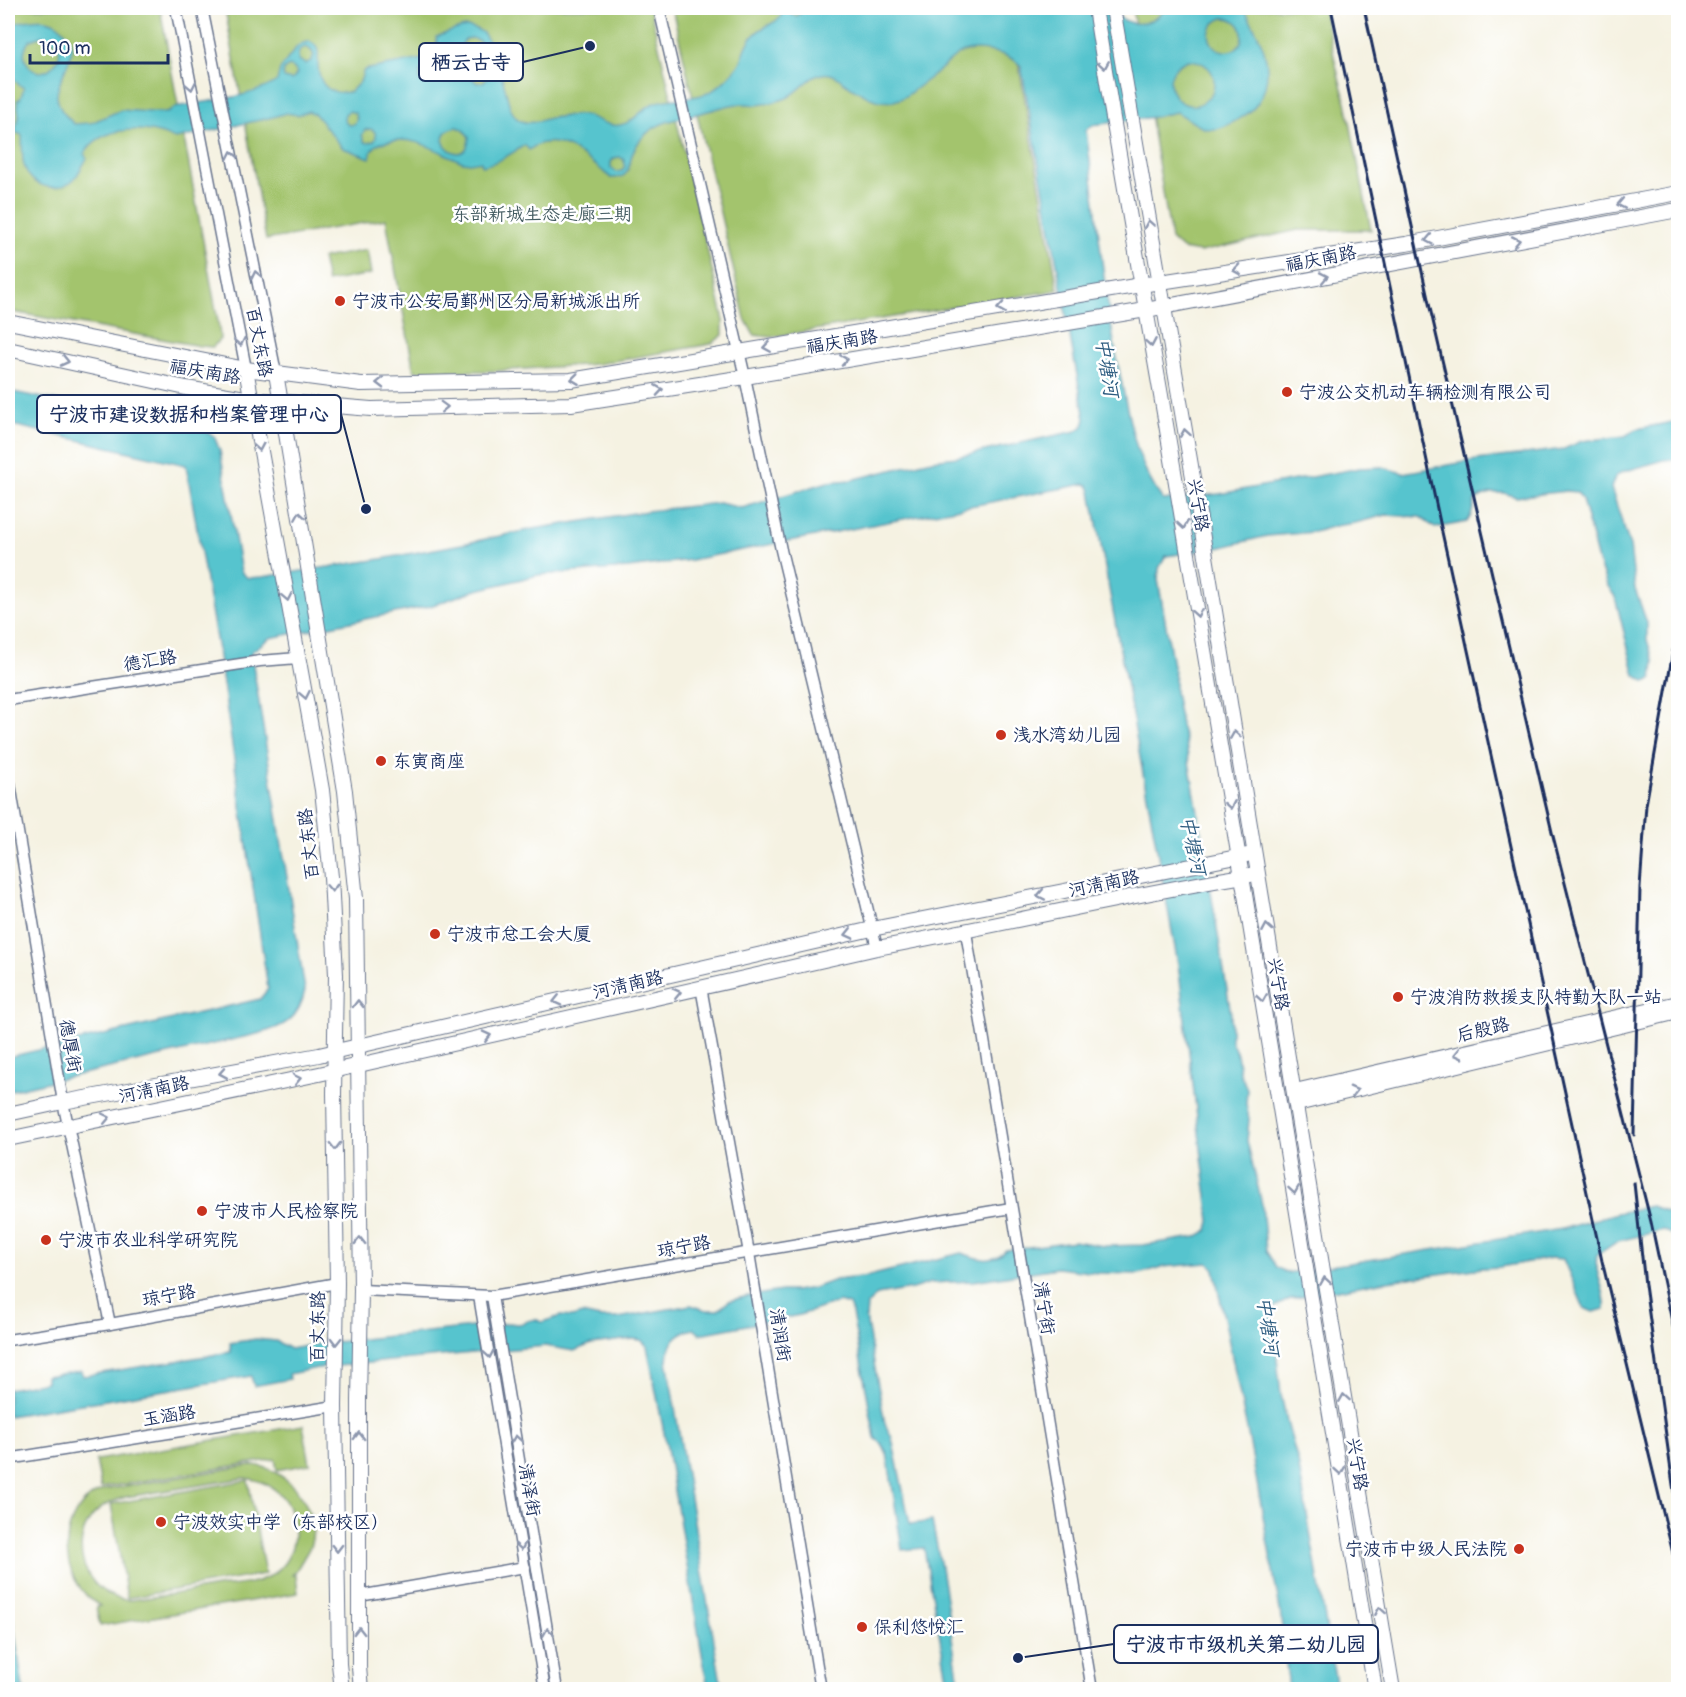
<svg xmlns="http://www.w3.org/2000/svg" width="1686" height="1697" viewBox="0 0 1686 1697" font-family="Pangolin,'LXGW WenKai TC',sans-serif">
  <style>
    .green { fill: #a3c46d; stroke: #5f7a66; stroke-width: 1.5; fill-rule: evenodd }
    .water { fill: #57c4ce; stroke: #397a96; stroke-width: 1.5; fill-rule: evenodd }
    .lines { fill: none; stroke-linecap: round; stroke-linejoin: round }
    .minor-casing { stroke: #67738c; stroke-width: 13 }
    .major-casing { stroke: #67738c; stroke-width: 16 }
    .minor { stroke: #fff; stroke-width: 10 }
    .major { stroke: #fff; stroke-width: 14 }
    .rail { stroke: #1b2f5e; stroke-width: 3 }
    .oneway { stroke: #8d97ae }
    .poi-dot { fill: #c8321e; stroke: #fff; stroke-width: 2 }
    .labels { text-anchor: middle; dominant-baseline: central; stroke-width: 5; stroke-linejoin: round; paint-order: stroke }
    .park-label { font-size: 18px; fill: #445c62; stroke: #fff }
    .street-label { font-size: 18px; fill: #1b2f5e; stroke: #fff }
    .poi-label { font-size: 18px; fill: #1b2f5e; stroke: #fff; text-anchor: start }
    .water-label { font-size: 20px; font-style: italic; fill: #2d5c80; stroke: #fff }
    .leader { fill: none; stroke: #1b2f5e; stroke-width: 2 }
    .callout-dot { fill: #1b2f5e; stroke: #fff; stroke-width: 2 }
    .callout { fill: #fff; stroke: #1b2f5e; stroke-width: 2 }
    .callout-label { font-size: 20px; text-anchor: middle; font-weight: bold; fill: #1b2f5e }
  </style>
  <rect width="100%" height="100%" fill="#fff"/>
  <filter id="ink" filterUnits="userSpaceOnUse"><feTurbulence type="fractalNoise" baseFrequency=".0167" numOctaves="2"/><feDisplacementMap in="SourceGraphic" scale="12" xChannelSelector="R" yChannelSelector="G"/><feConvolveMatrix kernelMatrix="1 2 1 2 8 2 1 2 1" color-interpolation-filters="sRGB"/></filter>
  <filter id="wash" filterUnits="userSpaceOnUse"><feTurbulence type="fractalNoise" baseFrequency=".008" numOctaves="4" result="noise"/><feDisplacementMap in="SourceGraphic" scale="24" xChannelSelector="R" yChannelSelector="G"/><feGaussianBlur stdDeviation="1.35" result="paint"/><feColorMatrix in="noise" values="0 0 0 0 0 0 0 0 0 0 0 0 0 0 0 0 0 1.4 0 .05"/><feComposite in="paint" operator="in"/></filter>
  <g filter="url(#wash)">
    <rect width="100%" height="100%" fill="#f5f2e2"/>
    <!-- green -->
    <g class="green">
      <polygon points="8,8 160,8 219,327 220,339 213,347 200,346 8,311"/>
      <polygon points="225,8 650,8 723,316 723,335 711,344 597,364 496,371 414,371 386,219 266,240"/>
      <polygon points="672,8 1009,8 1058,290 771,337 754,335 745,319"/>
      <polygon points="1132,8 1323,8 1339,78 1346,102 1371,230 1298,230 1200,252 1182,249 1171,239"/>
      <polygon points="367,250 371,274 327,282 322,258"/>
      <polygon points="303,1425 310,1464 277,1470 275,1459 101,1488 96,1460"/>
      <path d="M251,1465C262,1465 269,1469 278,1474C301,1488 320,1519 310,1547C308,1551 305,1555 303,1559C299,1565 297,1571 292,1575H296L298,1593L100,1626L96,1607L100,1606C57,1581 54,1510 103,1490ZM244,1478C263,1480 280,1489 288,1506C300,1530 294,1561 271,1575C255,1585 235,1585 217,1587C188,1592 160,1596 131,1600C90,1600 67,1550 91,1518C100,1506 113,1501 126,1497Z"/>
      <polygon points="248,1480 265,1574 127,1598 111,1504"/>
    </g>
    <!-- water -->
    <g class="water">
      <path d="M781,8H791L792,15L797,16L801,13V8H1109C1113,12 1118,17 1124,20C1139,28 1157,21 1166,8H1244C1257,33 1273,57 1265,87C1260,104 1251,113 1235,121C1226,126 1215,132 1204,128C1194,125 1186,116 1176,112L1154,117L1093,125L1086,130C1097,213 1104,297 1121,380C1130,422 1136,464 1163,500L1219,494L1360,468L1382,467L1403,473L1477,460L1564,449L1582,441L1625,436L1637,429L1678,421V459L1664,460L1622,472L1615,477L1611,488L1630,546L1635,589L1647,623V640L1654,662L1652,679L1646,682L1635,675L1615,597L1606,583L1598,561L1582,499L1577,492L1566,491L1516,497L1504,493H1491L1482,496L1475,500L1471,516L1467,522L1435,528L1420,517L1386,515L1355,523L1335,526L1314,532L1267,536L1214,549L1166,556L1159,568L1158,580L1175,677V692L1181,725L1185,739L1196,801L1231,1014V1041L1237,1054L1240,1073L1247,1089L1246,1104L1249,1119L1247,1141L1262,1204L1266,1251L1276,1267L1287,1273L1562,1229L1617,1213L1651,1206L1671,1214L1678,1216V1238L1663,1230L1618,1241L1597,1255C1593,1273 1607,1291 1605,1309L1593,1312L1584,1308L1563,1259L1551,1258L1500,1267L1482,1268L1380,1282L1290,1299L1273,1308L1270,1328L1276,1350L1281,1395L1287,1422L1298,1462L1337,1689H1289L1280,1610L1249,1439L1214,1269L1208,1263L1162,1267L1139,1274L1098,1273L1057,1268L973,1281L931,1283L912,1289L877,1295L867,1305L866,1318L885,1424L892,1438L910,1524L932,1521L941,1567L960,1689H949L924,1548L902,1550L887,1453L881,1443L875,1438L852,1313L849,1305L839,1302L800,1315L700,1334L694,1329C676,1332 669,1343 667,1360L722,1689H708L667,1448L647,1346L641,1340L632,1339L591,1344L574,1351L545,1346L317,1368L289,1374L290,1379L254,1386L251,1376L8,1416V1389L46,1382V1376L81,1371L83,1376L231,1352L230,1343L256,1339L276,1341L290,1349L318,1344L509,1323C512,1323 515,1324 519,1324C528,1322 533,1316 542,1322L561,1316L572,1317L582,1314L600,1318H618L691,1305L706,1310H718L729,1301L748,1296L782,1291H794L814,1288L835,1280L869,1276L961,1253C979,1259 992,1265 1006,1250L1074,1241L1104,1246L1143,1245L1196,1237L1208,1230L1210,1221L1178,964L1091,491L1088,485L1084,484L691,560L628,568L538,575L473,591L430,606L270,638L251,652L305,990C299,1020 284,1027 257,1034L8,1091V1057L260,999L268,989L218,650L186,465L8,424V391L204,431L214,436L220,451L241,572L248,578L262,577L381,559L462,544L533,529L647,511L719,503L742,508L828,482L851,480L932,460L957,457L1076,431L1083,426L1085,419L1021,66C1013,57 1000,53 989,51C963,47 959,53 941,69C934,75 926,81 919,86C913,91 907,96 900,99C878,108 860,92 842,81C839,78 835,75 830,74C811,70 800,94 784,99C776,102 765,104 757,105C751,105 745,103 739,104C729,104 718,109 708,111C693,115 678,118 664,123C651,128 640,138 634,150C627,164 633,179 611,178C592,162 555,127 529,150L525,145C511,153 499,163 482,166L481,161L470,163L463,162C438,152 414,134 385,142C380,143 376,144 373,149C371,151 371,155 370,158L343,148L315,114L308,111L298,115L286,113L273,117L176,139C171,138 168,136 163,134C137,126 99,128 84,154L87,158C83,165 78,176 72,181C55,193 32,187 25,168C21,159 23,145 22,135L15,132L19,116L17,100L20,99L24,88C3,78 8,45 8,25C29,20 53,12 67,35C71,41 73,50 70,57C67,69 56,85 57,97C58,109 66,116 74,124L91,123L121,110L167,113L175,107C205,101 252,98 277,81L280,69L296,48L301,44L309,41C322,48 317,54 318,66C319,87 331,95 350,92L360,82L364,70L439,56L436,37C445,34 456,28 466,27C472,27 478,29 483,33C491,42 503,79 506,92C508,101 511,115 519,120C529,126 540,120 550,118C558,117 568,116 577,115C592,113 605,128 620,125C635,122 641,109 654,103C671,97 691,100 708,93C716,90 736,71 740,63C745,52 746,43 754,35C762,26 773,25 781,17ZM1223,18C1250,18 1247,54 1224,51C1219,50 1214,48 1212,44C1205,33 1212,22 1223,18ZM42,36C83,43 41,94 26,61C22,53 25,46 30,40ZM472,38L480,41C484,48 483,54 476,59L468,60L462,56L460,48L465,39ZM306,47L311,50L314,55L311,61L305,64L299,60L298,55L300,49ZM1188,60C1202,60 1216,69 1214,85C1214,91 1210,97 1205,101C1179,120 1151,74 1188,60ZM289,66L294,68L297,73L294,78L291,80L284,78L283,75L284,69ZM480,67L487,72V78L483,82L477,83L473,79C470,73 473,68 480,67ZM425,68H431L435,73V78L430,83H424L420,79V72ZM349,111L355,113L357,118L355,124L348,125L344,120L345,114ZM456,127L463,129L469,137C468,174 421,136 456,127ZM371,129L375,132L376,138L374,141L367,143L364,141L362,135L365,130ZM620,157L624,160L625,166L622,171L616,172L611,168V162L614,158Z"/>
      <polygon points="8,1587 23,1688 24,1689 8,1689"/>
    </g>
  </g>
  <g filter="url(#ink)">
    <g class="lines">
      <!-- minor casing -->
      <g class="minor-casing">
        <g id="minor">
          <polyline points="176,8 246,369"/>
          <polyline points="202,8 276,373"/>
          <polyline points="659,8 745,377 781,550 877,948"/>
          <polyline points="8,700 260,661 298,658"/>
          <polyline points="8,772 63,1102 110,1324"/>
          <polyline points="966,932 1092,1690"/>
          <polyline points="701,987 749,1253 821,1690"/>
          <polyline points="361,1290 492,1296 1011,1208"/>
          <polyline points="479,1296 545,1690"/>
          <polyline points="492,1296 557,1690"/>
          <polyline points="8,1340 110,1324 337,1283"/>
          <polyline points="8,1459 335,1406"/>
          <polyline points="359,1596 525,1567"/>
        </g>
      </g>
      <!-- major casing -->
      <g class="major-casing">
        <g id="major">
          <path d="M1095,8C1120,168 1150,328 1177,489C1245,889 1310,1289 1375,1690"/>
          <path d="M1113,8C1139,168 1168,328 1195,489C1261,889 1325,1290 1393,1690"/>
          <polyline points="8,322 246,369 361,384 571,380 1141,285 1406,244 1678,193"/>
          <polyline points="8,349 186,388 251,399 371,409 571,404 745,377 1146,310 1678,210"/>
          <polyline points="246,369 311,727 322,790 331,877 336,975 334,1094 337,1283 335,1406 339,1664 342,1690"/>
          <polyline points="276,373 345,791 356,899 361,1290 359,1401 359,1667 361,1690"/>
          <polyline points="1295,1091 1678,1003"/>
          <polyline points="1297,1104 1678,1012"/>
          <polyline points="8,1114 63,1102 319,1055 872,929 1247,855"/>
          <path d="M8,1139L319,1074L877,948C1001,925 1125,895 1250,875"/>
        </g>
      </g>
      <!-- minor -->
      <use href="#minor" class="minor"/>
      <!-- major -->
      <use href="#major" class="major"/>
      <!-- rail -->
      <g class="rail">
        <polyline points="1331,8 1442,532 1602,1261 1678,1574"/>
        <polyline points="1364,8 1430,308 1552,832 1651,1222 1678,1350"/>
        <polyline points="1634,1135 1640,887 1646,805 1678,623"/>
        <polyline points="1634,1183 1645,1285 1673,1485 1678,1514"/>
      </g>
    </g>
    <!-- one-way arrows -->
    <defs><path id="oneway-chevron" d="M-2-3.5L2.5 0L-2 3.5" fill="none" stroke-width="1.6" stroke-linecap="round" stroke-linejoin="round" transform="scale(1.5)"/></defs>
    <g class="oneway">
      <use href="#oneway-chevron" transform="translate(1104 65) rotate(81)"/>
      <use href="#oneway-chevron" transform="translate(191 86) rotate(79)"/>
      <use href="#oneway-chevron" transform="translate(232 155) rotate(-101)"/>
      <use href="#oneway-chevron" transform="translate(1621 204) rotate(169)"/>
      <use href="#oneway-chevron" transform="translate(1149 224) rotate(-100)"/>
      <use href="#oneway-chevron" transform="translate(1429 240) rotate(169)"/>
      <use href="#oneway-chevron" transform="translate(1516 241) rotate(-11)"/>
      <use href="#oneway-chevron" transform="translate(1237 270) rotate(171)"/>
      <use href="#oneway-chevron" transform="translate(256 275) rotate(-102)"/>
      <use href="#oneway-chevron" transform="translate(1324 277) rotate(-11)"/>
      <use href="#oneway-chevron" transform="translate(1001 308) rotate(171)"/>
      <use href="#oneway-chevron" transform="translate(240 342) rotate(79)"/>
      <use href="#oneway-chevron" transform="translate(1151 343) rotate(80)"/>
      <use href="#oneway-chevron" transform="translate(767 347) rotate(171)"/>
      <use href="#oneway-chevron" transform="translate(844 360) rotate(-9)"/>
      <use href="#oneway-chevron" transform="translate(65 361) rotate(13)"/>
      <use href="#oneway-chevron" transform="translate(575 379) rotate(173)"/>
      <use href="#oneway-chevron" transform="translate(380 383) rotate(179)"/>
      <use href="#oneway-chevron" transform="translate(659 390) rotate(-9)"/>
      <use href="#oneway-chevron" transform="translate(444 407) rotate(-2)"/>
      <use href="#oneway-chevron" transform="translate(1185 433) rotate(-99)"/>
      <use href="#oneway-chevron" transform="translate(259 447) rotate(80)"/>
      <use href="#oneway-chevron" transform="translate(300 516) rotate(-99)"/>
      <use href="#oneway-chevron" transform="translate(1183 525) rotate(81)"/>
      <use href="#oneway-chevron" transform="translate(287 597) rotate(79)"/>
      <use href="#oneway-chevron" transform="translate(1197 613) rotate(80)"/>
      <use href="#oneway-chevron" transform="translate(305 695) rotate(79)"/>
      <use href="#oneway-chevron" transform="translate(1235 735) rotate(-99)"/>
      <use href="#oneway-chevron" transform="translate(1230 805) rotate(80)"/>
      <use href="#oneway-chevron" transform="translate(332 888) rotate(87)"/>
      <use href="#oneway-chevron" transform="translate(1041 895) rotate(169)"/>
      <use href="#oneway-chevron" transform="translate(1267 928) rotate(-100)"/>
      <use href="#oneway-chevron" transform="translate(849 934) rotate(167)"/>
      <use href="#oneway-chevron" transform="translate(677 993) rotate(-13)"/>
      <use href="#oneway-chevron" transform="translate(1262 998) rotate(81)"/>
      <use href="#oneway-chevron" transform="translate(557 1001) rotate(167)"/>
      <use href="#oneway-chevron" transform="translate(358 1004) rotate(-91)"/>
      <use href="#oneway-chevron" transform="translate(487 1036) rotate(-13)"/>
      <use href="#oneway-chevron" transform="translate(1458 1054) rotate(167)"/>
      <use href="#oneway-chevron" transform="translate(223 1073) rotate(170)"/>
      <use href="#oneway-chevron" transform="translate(297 1079) rotate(-12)"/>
      <use href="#oneway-chevron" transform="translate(1354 1091) rotate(-14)"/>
      <use href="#oneway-chevron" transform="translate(106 1118) rotate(-12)"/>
      <use href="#oneway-chevron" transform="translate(335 1146) rotate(89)"/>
      <use href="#oneway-chevron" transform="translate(1294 1190) rotate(81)"/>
      <use href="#oneway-chevron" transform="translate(360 1241) rotate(-91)"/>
      <use href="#oneway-chevron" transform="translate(1325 1281) rotate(-99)"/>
      <use href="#oneway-chevron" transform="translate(336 1341) rotate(91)"/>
      <use href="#oneway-chevron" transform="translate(489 1354) rotate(80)"/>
      <use href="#oneway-chevron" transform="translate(1344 1398) rotate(-99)"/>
      <use href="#oneway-chevron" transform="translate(359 1436) rotate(-90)"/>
      <use href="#oneway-chevron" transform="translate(516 1439) rotate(-99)"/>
      <use href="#oneway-chevron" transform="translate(1340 1471) rotate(81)"/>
      <use href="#oneway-chevron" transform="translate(521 1546) rotate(80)"/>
      <use href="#oneway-chevron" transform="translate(337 1548) rotate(89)"/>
      <use href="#oneway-chevron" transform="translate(1380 1611) rotate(-100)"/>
      <use href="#oneway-chevron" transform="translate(359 1631) rotate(-90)"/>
      <use href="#oneway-chevron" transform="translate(548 1632) rotate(-99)"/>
    </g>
  </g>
  <!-- markers -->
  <g class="poi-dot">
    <circle cx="340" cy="301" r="6"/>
    <circle cx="1287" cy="392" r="6"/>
    <circle cx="1001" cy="735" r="6"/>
    <circle cx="381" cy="761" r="6"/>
    <circle cx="435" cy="934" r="6"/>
    <circle cx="1398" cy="997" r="6"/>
    <circle cx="202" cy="1211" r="6"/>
    <circle cx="46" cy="1240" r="6"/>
    <circle cx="161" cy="1522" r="6"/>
    <circle cx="1519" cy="1549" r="6"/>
    <circle cx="862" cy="1627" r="6"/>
  </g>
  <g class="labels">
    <!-- park labels -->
    <g class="park-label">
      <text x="542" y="214">东部新城生态走廊三期</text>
    </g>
    <!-- street labels -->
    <g class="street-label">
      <text transform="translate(1321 259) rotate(-11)">福庆南路</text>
      <text transform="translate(259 342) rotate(79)">百丈东路</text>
      <text transform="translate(842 342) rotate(-9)">福庆南路</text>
      <text transform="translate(205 372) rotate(10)">福庆南路</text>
      <text transform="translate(1198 505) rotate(81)">兴宁路</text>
      <text transform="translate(150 661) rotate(-9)">德汇路</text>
      <text transform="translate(309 844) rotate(-96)">百丈东路</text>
      <text transform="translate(1104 884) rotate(-12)">河清南路</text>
      <text transform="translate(1278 984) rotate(81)">兴宁路</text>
      <text transform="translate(628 985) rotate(-13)">河清南路</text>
      <text transform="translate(1483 1030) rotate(-13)">后殷路</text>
      <text transform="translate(70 1046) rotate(80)">德厚街</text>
      <text transform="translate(154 1090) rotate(-12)">河清南路</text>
      <text transform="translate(684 1247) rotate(-10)">琼宁路</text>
      <text transform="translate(169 1296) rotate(-10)">琼宁路</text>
      <text transform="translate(1044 1308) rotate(81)">清宁街</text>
      <text transform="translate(318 1327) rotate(-89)">百丈东路</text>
      <text transform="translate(780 1335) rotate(81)">清润街</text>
      <text transform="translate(169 1416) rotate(-9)">玉涵路</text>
      <text transform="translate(1357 1464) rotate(81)">兴宁路</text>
      <text transform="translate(529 1490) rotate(80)">清泽街</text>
    </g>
    <!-- poi labels -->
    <g class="poi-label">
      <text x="352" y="301">宁波市公安局鄞州区分局新城派出所</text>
      <text x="1299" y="392">宁波公交机动车辆检测有限公司</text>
      <text x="1013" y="735">浅水湾幼儿园</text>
      <text x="393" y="761">东寅商座</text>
      <text x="447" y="934">宁波市总工会大厦</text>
      <text x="1410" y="997">宁波消防救援支队特勤大队一站</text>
      <text x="214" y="1211">宁波市人民检察院</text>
      <text x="58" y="1240">宁波市农业科学研究院</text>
      <text x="173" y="1522">宁波效实中学（东部校区）</text>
      <text x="1507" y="1549" text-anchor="end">宁波市中级人民法院</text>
      <text x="874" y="1627">保利悠悦汇</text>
    </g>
    <!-- water labels -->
    <g class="water-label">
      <text transform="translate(1107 367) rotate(81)">中塘河</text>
      <text transform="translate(1193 845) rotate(78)">中塘河</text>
      <text transform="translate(1268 1326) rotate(82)">中塘河</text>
    </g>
  </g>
  <!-- callouts -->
  <path class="leader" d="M590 46L523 62M366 509L341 414M1018 1658L1114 1644"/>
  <g class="callout-dot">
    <circle cx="590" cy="46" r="6"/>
    <circle cx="366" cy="509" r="6"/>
    <circle cx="1018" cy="1658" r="6"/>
  </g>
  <g class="callout">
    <rect x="419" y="43" width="104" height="38" rx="6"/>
    <rect x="37" y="395" width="304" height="38" rx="6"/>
    <rect x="1114" y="1625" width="264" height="38" rx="6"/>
  </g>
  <g class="callout-label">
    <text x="471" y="69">栖云古寺</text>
    <text x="189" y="421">宁波市建设数据和档案管理中心</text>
    <text x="1246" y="1651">宁波市市级机关第二幼儿园</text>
  </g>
  <!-- margin -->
  <rect width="1686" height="1697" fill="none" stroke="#fff" stroke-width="30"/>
  <!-- scale -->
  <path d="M30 54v9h138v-9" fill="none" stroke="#1b2f5e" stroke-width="3"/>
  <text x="39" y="54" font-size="18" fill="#1b2f5e" stroke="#ffffff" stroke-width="4.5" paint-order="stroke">100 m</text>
</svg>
